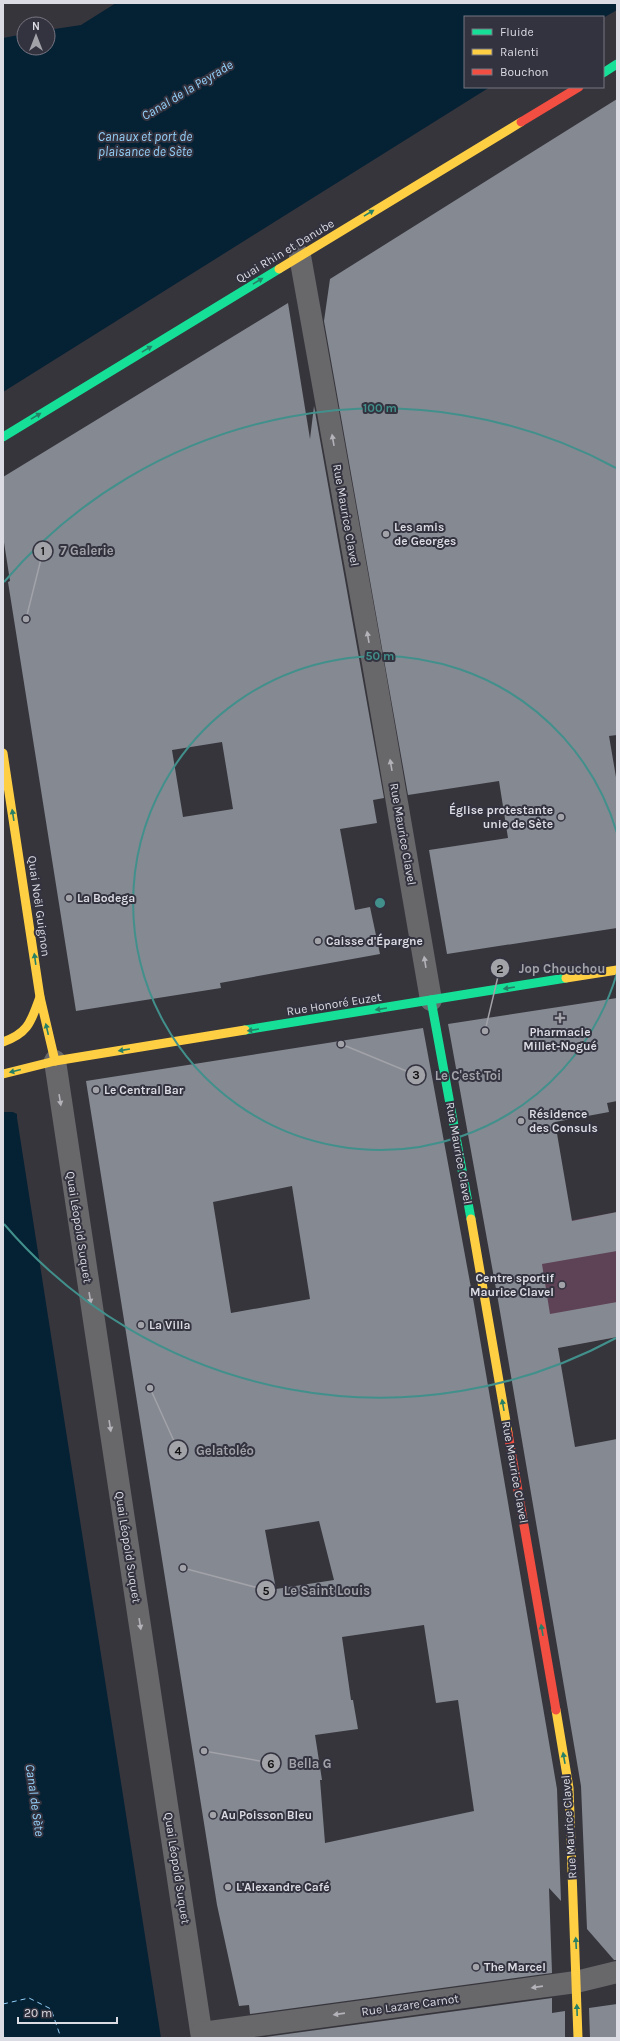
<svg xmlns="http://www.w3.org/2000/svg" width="620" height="2041" viewBox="0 0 620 2041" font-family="Karla,sans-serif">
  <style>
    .pitch { fill: #5e4255 }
    .water { fill: #052134 }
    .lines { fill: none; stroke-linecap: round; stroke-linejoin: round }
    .ferry { stroke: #94d1fa; stroke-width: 1; stroke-dasharray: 5 4; stroke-linecap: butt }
    .building { fill: #858992; fill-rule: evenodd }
    .street { stroke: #68676a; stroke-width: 22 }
    .fast { stroke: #16e098; stroke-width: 9 }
    .slow { stroke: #ffcf43; stroke-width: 9 }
    .jam { stroke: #f24e42; stroke-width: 9 }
    .oneway { fill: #268067 }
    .oneway2 { fill: #b3b3b9 }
    .ring { fill: none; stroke: #42908c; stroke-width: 2 }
    .poi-dot { fill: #a2a2a9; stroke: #33323f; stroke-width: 1.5 }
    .labels { text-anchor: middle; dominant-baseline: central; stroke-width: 4; stroke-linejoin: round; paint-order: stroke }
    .street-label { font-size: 12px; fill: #dcdce4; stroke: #33323f }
    .poi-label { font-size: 12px; font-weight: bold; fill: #dcdce4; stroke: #33323f; text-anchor: start }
    .water-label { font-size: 13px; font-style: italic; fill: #94d1fa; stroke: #33323f }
    .centre { fill: #42908c; stroke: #33323f; stroke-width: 2 }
    .ring-label { font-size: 12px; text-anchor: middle; font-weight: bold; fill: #42908c; stroke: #33323f; stroke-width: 4; stroke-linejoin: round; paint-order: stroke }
    .leader { fill: none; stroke: #a2a2a9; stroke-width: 1.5 }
    .callout-dot { fill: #a2a2a9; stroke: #33323f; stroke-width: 1.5 }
    .mark-label { font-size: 12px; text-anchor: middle; font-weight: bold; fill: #111 }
    .callout-label { font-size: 13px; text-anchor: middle; font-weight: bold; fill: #a2a2a9; stroke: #33323f; stroke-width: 4; stroke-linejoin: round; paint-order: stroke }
  </style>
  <rect width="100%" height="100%" fill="#36353c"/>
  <!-- pitch -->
  <polygon class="pitch" points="617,1212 617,1337 519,1354 497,1234"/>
  <!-- water -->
  <g class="water">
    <polygon points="116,3 617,3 617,10 603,18 465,17 465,87 490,87 3,392 3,38 24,34 24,48 48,48 48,30 81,25"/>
    <polygon points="3,1112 13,1112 17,1114 17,1118 161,2038 3,2038"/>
  </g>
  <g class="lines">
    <!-- ferry -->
    <polyline class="ferry" points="3,2004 29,1998 51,2009 61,2038"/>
  </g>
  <!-- building -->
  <g class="building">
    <polygon points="617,99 617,735 609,736 617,783 617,928 447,954 429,850 508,838 499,781 408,795 324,321 330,279"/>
    <path d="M288,303L310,439L314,406L384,798L373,800L377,823L340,829L355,910L370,907L380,954L220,983L221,988L76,1011L8,582L10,581L3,536V477ZM222,742L233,809L183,817L172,750Z"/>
    <polygon points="617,998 617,1101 607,1103 609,1112 555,1122 572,1221 617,1212 617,1251 542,1264 550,1314 617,1302 617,1337 558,1348 575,1447 617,1439 617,1960 614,1960 587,1929 581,1786 498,1300 448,1024"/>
    <path d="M423,1028L474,1304L557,1789L561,1901L549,1888L552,1973L250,2014L249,2005L239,2006L217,1905L86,1081ZM292,1186L310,1299L231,1313L213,1202ZM319,1521L334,1580L276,1589L265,1530ZM424,1625L436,1703L458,1700L474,1811L325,1843L320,1780H322L315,1735L358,1729L353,1700H351L342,1637Z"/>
    <polygon points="552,1998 552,2013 565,2011 565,2038 258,2038"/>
    <polygon points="617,2004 617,2038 590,2038 589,2008"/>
  </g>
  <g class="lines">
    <!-- street -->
    <g class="street">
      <polyline points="300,256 373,663 431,1000"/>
      <polyline points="55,1061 202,2038"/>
      <polyline points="202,2033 576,1982 617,1972"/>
    </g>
    <!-- fast -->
    <g class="fast">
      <polyline points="603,73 617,64"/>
      <polyline points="3,437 279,269"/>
      <polyline points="431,1000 471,1219"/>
      <polyline points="245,1030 566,978"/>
    </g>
    <!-- slow -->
    <g class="slow">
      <polyline points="279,269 521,122"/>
      <polyline points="3,753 40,997 55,1061"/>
      <polyline points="566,978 617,970"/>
      <path d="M3,1042C29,1033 31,1021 40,997"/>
      <polyline points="3,1074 55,1061 245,1030"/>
      <polyline points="471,1219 508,1433"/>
      <polyline points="556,1710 569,1788 578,2038"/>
    </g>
    <!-- jam -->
    <g class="jam">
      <polyline points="521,122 579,87"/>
      <polyline points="508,1433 556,1710"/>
    </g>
  </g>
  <!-- one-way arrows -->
  <defs><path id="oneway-solid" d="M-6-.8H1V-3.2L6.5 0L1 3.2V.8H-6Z"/></defs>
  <g class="oneway">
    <use href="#oneway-solid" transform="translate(369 213) rotate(-31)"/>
    <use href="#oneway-solid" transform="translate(258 281) rotate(-31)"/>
    <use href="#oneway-solid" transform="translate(147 349) rotate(-31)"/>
    <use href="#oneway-solid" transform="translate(36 416) rotate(-31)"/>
    <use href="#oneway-solid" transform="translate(13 815) rotate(-99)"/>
    <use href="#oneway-solid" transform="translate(35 959) rotate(-98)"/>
    <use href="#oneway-solid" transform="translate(509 988) rotate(171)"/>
    <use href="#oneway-solid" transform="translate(381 1009) rotate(171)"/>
    <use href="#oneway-solid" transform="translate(47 1029) rotate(-103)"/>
    <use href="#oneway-solid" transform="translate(253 1030) rotate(171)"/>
    <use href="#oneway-solid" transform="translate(124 1050) rotate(171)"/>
    <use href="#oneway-solid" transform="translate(15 1071) rotate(166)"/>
    <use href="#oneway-solid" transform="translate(503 1405) rotate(-100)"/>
    <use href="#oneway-solid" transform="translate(542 1630) rotate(-100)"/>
    <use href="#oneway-solid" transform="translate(564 1758) rotate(-100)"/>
    <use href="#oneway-solid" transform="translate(576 1943) rotate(-93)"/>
    <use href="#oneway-solid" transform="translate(577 2010) rotate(-92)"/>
  </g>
  <g class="oneway2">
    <use href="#oneway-solid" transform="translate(333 440) rotate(-100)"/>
    <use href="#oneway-solid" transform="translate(368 637) rotate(-100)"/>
    <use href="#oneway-solid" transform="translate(391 765) rotate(-100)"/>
    <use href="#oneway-solid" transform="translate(425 962) rotate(-99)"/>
    <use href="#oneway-solid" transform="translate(60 1100) rotate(81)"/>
    <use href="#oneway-solid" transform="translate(90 1298) rotate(81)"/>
    <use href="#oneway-solid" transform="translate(110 1426) rotate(81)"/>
    <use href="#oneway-solid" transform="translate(140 1624) rotate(81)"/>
    <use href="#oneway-solid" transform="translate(537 1987) rotate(172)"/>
    <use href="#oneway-solid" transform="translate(339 2014) rotate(172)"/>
  </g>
  <!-- distance rings -->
  <g class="ring">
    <path d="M617 973A247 247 0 1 1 617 833"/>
    <path d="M616 1338A495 495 0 0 1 4 1224M4 582A495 495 0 0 1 616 468"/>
  </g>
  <!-- markers -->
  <g class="poi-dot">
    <circle cx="386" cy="534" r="4"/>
    <circle cx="561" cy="817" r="4"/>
    <circle cx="69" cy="898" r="4"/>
    <circle cx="318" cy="941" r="4"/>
    <path d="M558 1012h4v4h4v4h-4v4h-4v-4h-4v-4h4z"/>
    <circle cx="96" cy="1090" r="4"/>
    <circle cx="521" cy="1121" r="4"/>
    <circle cx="562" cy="1285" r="4"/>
    <circle cx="141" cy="1325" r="4"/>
    <circle cx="213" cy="1815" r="4"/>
    <circle cx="228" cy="1887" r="4"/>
    <circle cx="476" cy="1967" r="4"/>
  </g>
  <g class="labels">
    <!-- street labels -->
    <g class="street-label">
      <text transform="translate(285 251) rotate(-31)">Quai Rhin et Danube</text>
      <text transform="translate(346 515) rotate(80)">Rue Maurice Clavel</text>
      <text transform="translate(403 834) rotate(80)">Rue Maurice Clavel</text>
      <text transform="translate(39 906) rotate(82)">Quai Noël Guignon</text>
      <text transform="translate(334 1004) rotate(-9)">Rue Honoré Euzet</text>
      <text transform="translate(459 1153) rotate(80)">Rue Maurice Clavel</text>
      <text transform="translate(79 1227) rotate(81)">Quai Léopold Suquet</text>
      <text transform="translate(515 1472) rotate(80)">Rue Maurice Clavel</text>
      <text transform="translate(128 1547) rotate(81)">Quai Léopold Suquet</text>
      <text transform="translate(569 1827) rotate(-94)">Rue Maurice Clavel</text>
      <text transform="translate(177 1868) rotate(81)">Quai Léopold Suquet</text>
      <text transform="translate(410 2005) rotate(-8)">Rue Lazare Carnot</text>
    </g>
    <!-- poi labels -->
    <g class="poi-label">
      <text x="394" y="527">Les amis<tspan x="394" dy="14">de Georges</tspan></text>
      <text x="553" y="810" text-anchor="end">Église protestante<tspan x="553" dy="14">unie de Sète</tspan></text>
      <text x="77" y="898">La Bodega</text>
      <text x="326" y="941">Caisse d'Épargne</text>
      <text x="560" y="1032" text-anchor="middle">Pharmacie<tspan x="560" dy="14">Millet-Nogué</tspan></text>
      <text x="104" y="1090">Le Central Bar</text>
      <text x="529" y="1114">Résidence<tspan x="529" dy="14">des Consuls</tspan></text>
      <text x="554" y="1278" text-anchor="end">Centre sportif<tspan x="554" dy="14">Maurice Clavel</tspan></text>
      <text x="149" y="1325">La Villa</text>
      <text x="221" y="1815">Au Poisson Bleu</text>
      <text x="236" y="1887">L'Alexandre Café</text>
      <text x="484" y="1967">The Marcel</text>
    </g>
    <!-- water labels -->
    <g class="water-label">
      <text transform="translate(187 90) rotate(-31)">Canal de la Peyrade</text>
      <text x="145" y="136">Canaux et port de<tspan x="145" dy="15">plaisance de Sète</tspan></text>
      <text transform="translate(35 1800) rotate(82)">Canal de Sète</text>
    </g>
  </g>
  <circle cx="380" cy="903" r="6" class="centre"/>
  <g class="ring-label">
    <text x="380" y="412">100 m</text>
    <text x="380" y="660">50 m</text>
  </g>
  <!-- callouts -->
  <path class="leader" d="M26 619L43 551M485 1031L500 968M341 1044L416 1075M150 1388L178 1450M183 1568L266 1590M204 1751L271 1763"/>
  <g class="callout-dot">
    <circle cx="26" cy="619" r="4"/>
    <circle cx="485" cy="1031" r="4"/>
    <circle cx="341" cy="1044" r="4"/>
    <circle cx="150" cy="1388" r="4"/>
    <circle cx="183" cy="1568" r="4"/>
    <circle cx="204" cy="1751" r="4"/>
    <circle cx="43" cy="551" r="10"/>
    <circle cx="500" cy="968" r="10"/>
    <circle cx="416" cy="1075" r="10"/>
    <circle cx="178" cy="1450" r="10"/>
    <circle cx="266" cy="1590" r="10"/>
    <circle cx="271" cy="1763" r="10"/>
  </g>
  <g class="mark-label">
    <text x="43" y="555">1</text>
    <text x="500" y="973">2</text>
    <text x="416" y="1079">3</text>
    <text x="178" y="1455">4</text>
    <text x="266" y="1595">5</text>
    <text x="271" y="1768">6</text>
  </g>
  <g class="callout-label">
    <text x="87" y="555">7 Galerie</text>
    <text x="562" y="973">Jop Chouchou</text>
    <text x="468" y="1080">Le C'est Toi</text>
    <text x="225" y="1455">Gelatoléo</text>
    <text x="327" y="1595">Le Saint Louis</text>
    <text x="310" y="1768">Bella G</text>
  </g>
  <!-- border -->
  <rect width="620" height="2041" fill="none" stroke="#dcdce4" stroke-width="8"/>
  <!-- legend -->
  <rect x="464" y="16" width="140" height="72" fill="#33323f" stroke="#777681"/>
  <rect x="472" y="29" width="20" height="6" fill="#16e098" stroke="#777681"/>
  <text x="500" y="36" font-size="12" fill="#dcdce4">Fluide</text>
  <rect x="472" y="49" width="20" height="6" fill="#ffcf43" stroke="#777681"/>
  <text x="500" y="56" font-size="12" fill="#dcdce4">Ralenti</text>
  <rect x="472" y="69" width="20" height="6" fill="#f24e42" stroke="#777681"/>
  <text x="500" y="76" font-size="12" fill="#dcdce4">Bouchon</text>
  <!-- north arrow -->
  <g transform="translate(36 36)"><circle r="19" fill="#33323f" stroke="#777681"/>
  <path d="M0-3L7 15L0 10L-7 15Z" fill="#a2a2a9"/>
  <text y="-6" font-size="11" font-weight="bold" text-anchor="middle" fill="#dcdce4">N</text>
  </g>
  <!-- scale -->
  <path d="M18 2017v6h99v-6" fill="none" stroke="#dcdce4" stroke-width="2"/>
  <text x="24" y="2017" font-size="12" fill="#dcdce4" stroke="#33323f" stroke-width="3" paint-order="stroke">20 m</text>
</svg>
